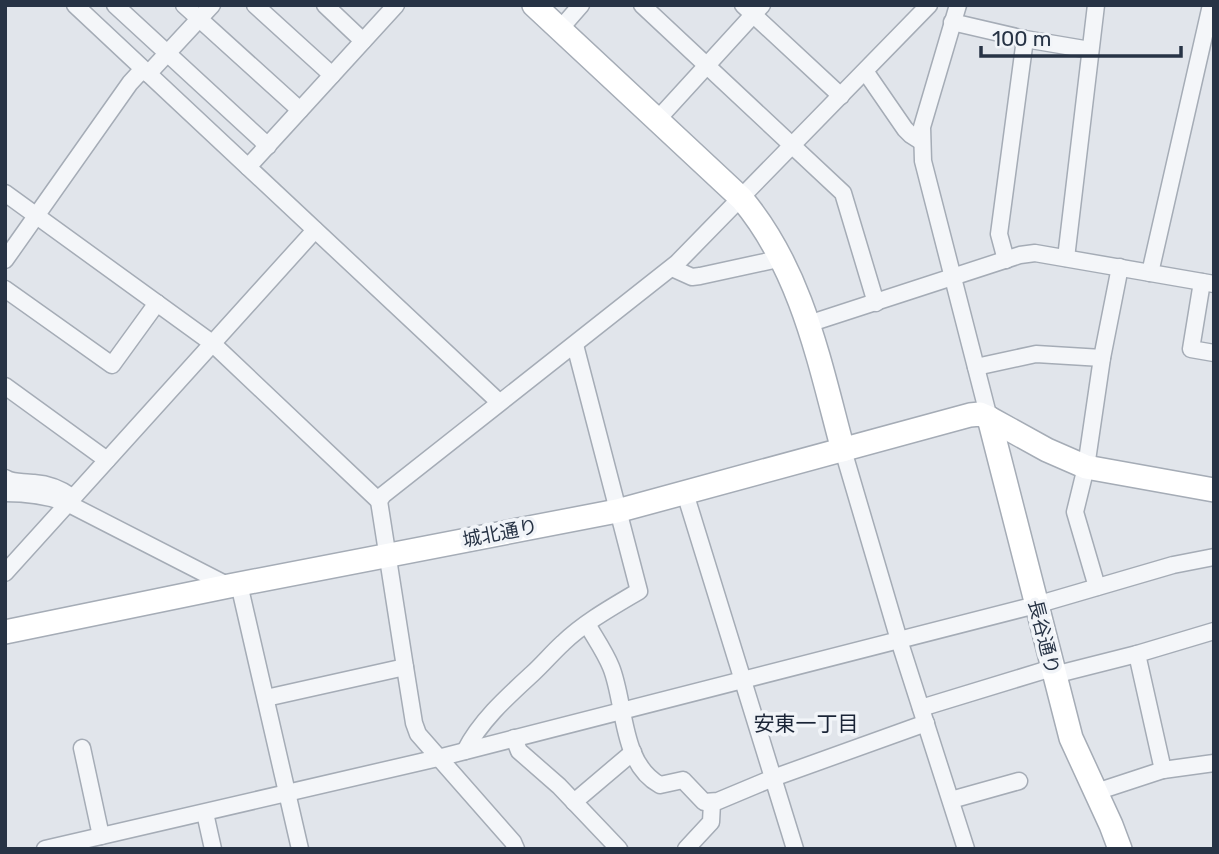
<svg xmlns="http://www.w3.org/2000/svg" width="1219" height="854" viewBox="0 0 1219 854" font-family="Rubik,'Noto Sans JP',sans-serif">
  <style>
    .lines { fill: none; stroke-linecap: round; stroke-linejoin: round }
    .street-casing { stroke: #a5acb6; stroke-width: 19 }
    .secondary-casing { stroke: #a5acb6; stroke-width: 26 }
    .street { stroke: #f4f6f9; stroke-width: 16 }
    .secondary { stroke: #fff; stroke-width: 23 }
    .labels { text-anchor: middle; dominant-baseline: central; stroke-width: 7; stroke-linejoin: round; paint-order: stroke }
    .street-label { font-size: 19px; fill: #273345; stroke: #f1f4f8 }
    .neighbourhood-label { font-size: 21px; fill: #1a2436; stroke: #f1f4f8 }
  </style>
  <rect width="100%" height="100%" fill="#e1e5eb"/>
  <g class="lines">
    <!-- street casing -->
    <g class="street-casing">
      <g id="street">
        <polyline points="75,5 499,402"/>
        <polyline points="115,5 268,146"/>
        <polyline points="184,5 300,110"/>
        <polyline points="255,5 332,75"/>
        <polyline points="325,5 363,41"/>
        <polyline points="642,5 843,193 876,303"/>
        <polyline points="743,5 841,96"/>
        <polyline points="958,5 922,127 923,161 989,418"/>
        <polyline points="952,22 1025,39 1090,50"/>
        <polyline points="560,29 581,5"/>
        <polyline points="865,71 905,129 911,135 922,142"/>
        <polyline points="148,74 212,5"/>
        <polyline points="657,120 762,5"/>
        <polyline points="248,167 396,5"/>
        <polyline points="5,193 212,343 379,501"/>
        <polyline points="1066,258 1096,5"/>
        <polyline points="5,260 130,83 142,70"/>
        <polyline points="1006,260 999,234 1025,39"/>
        <polyline points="672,268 692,277 700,276 783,258"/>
        <polyline points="1150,273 1211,5"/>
        <polyline points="1202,282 1191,349 1214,353"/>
        <polyline points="5,289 112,365 157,303"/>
        <polyline points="808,324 1020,255 1035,253 1214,284"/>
        <polyline points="976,367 1036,354 1102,358"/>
        <polyline points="5,386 107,460"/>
        <polyline points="843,450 899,640 966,849"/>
        <path d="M5,478C14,484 24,481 34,483C48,484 61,489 72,497"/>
        <path d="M5,493C27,493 46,495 67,503L229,586"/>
        <polyline points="685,493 795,849"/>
        <polyline points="5,573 315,230"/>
        <polyline points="239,584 300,849"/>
        <polyline points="1097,587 1075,512 1086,467 1102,358 1120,267"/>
        <path d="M587,624C595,638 605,652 611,667C626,704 620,763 660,785L683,780L704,802L718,801L773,778L926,723"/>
        <polyline points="1054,675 1137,654"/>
        <polyline points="266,698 405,667"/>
        <polyline points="921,708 1052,668"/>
        <polyline points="514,738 519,751 559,786 619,849"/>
        <polyline points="82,748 101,836"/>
        <path d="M465,751C480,721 508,696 532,674C543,664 552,653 563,643C585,622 612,607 639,591L575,345"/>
        <polyline points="1163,770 1137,654 1214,631"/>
        <polyline points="1096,792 1163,770 1214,763"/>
        <polyline points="951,800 1019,781"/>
        <polyline points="574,802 633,752"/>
        <polyline points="205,813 213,849"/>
        <polyline points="45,849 438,758 1036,605 1173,565 1214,557"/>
        <polyline points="516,849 513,842 418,734 414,723 405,667 379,501 383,495 677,263 929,5"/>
        <polyline points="686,849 711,822 712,803"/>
      </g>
    </g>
    <!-- secondary casing -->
    <g class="secondary-casing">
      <g id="secondary">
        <path d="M534,5L742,199C802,271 819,361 843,450"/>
        <polyline points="989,418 1071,738 1111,825 1120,849"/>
        <polyline points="5,632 229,586 617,511 970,415 980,414 989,418 1047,450 1086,467 1214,490"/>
      </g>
    </g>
    <!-- street -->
    <use href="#street" class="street"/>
    <!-- secondary -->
    <use href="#secondary" class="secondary"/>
  </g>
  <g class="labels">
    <!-- street labels -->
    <g class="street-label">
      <text transform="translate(500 533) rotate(-11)">城北通り</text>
      <text transform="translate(1044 637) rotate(76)">長谷通り</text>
    </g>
    <!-- neighbourhood labels -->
    <g class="neighbourhood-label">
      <text x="806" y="723">安東一丁目</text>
    </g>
  </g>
  <!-- border -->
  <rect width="1219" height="854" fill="none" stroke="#273345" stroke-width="14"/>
  <!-- scale -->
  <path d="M981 46v10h200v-10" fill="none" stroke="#273345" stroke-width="3.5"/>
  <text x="992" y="46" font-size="21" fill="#273345" stroke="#f1f4f8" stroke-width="5" paint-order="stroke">100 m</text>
</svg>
